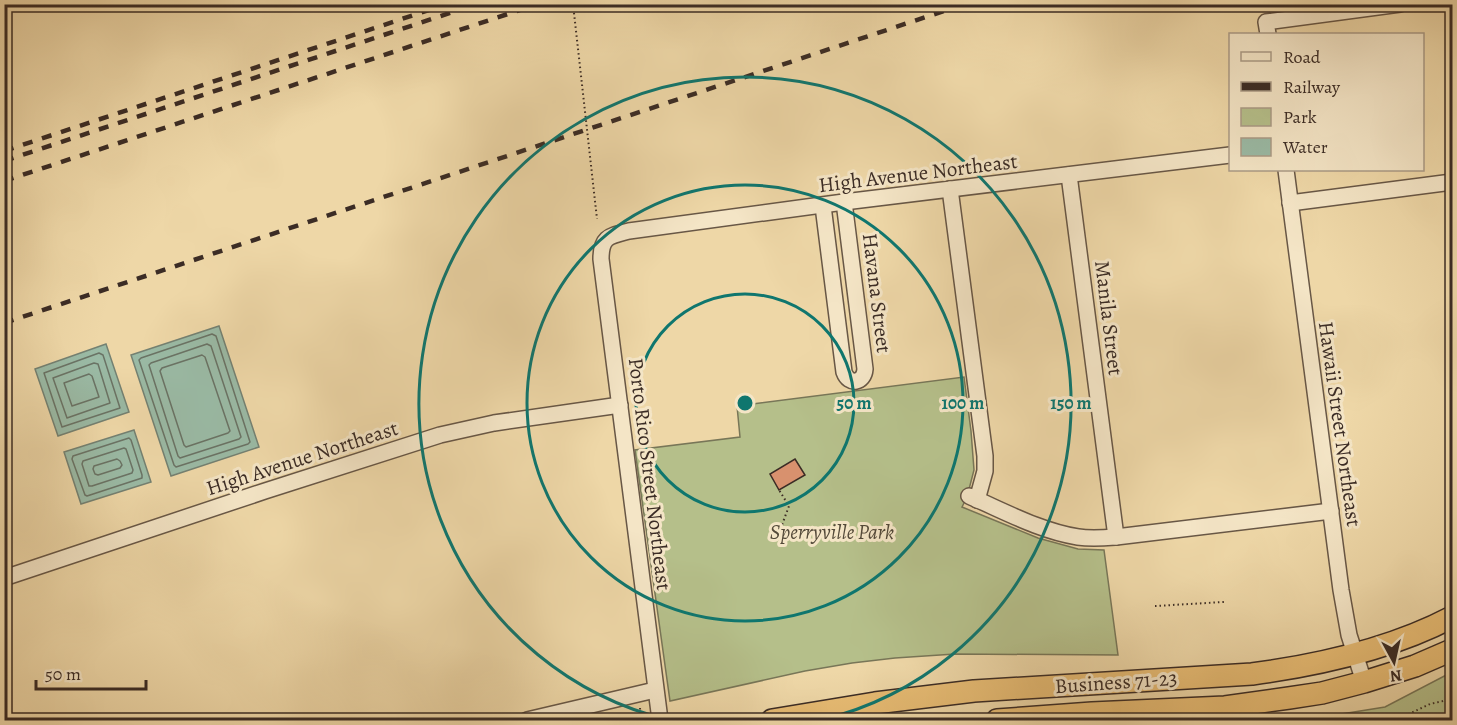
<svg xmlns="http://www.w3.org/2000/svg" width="1457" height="725" viewBox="0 0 1457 725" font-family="Alegreya,serif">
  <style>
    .green { fill: #b5bf8a; stroke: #787658; stroke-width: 1.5 }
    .water { fill: #9abaa5; stroke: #748172; stroke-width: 1.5 }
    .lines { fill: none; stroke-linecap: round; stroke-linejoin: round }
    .shore { stroke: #6a7365; stroke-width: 1.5 }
    .building { fill: #d8916e; stroke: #3b2c25; stroke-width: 1.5 }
    .minor-casing { stroke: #685746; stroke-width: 18 }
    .highway-casing { stroke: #3b2c25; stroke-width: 24 }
    .path { stroke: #3b2c25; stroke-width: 2; stroke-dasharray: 1.5 3; stroke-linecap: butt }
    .minor { stroke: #f4e5c6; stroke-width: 15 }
    .highway { stroke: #e7bc74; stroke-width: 21 }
    .rail { stroke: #3b2c25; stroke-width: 4.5; stroke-dasharray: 10 10; stroke-linecap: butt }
    .path-bridge { stroke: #3b2c25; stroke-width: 2; stroke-dasharray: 1.5 3; stroke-linecap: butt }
    .ring { fill: none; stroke: #0f766e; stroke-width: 3 }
    .labels { text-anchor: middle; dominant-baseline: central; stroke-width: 6; stroke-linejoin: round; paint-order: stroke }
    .street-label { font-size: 21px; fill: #3b2c25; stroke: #f4e5c6 }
    .park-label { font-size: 21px; font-style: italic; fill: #534939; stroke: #f4e5c6 }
    .centre { fill: #0f766e; stroke: #f4e5c6; stroke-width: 3 }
    .ring-label { font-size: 18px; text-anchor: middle; font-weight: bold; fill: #0f766e; stroke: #f4e5c6; stroke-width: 6; stroke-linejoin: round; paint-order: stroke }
  </style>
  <rect width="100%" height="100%" fill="#eed7a7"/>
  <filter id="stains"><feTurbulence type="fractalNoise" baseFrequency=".00333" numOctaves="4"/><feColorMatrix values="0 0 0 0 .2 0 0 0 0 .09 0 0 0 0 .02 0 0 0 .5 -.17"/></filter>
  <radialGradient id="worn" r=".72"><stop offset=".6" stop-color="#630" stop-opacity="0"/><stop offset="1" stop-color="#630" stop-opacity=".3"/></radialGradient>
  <!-- green -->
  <g class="green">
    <polygon points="964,377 971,431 974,470 967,497 962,507 1038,538 1078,549 1104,550 1118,655 955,654 895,658 852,663 805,671 670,701 635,450 740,437 737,406"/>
    <polygon points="1452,672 1452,720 1304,720 1385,707"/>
  </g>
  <!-- water -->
  <g class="water">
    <polygon points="219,326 259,447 171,476 131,355"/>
    <polygon points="106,344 129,412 58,436 35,369"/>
    <polygon points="134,430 151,482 81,504 64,452"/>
  </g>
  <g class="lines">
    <!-- shore -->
    <g class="shore">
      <polygon points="212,334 216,336 250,442 248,444 176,467 174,465 139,360 141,358"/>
      <polygon points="207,344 211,346 241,437 239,439 180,458 178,456 149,365 151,363"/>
      <polygon points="99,353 103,355 120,408 62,427 44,373"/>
      <polygon points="202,355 205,357 230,431 228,433 186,447 184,445 160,371 162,368"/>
      <polygon points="94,363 98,364 110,403 67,418 53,378"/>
      <polygon points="89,374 92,376 99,397 72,406 64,383"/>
      <polygon points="129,438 131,440 142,475 142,478 87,496 85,495 72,459 73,456"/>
      <polygon points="124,448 126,449 133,470 132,473 92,486 89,486 82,464 83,461"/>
      <polygon points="117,459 120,461 122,465 120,468 98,475 95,474 93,469 94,466"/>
    </g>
  </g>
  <!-- building -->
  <polygon class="building" points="795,459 805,475 779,490 770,474"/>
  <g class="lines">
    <!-- minor casing -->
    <g class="minor-casing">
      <g id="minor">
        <polyline points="1268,34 1266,22 1400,4"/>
        <polyline points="1286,170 1341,590 1349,635 1364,682"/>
        <polyline points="1069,175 1116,537"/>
        <polyline points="950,189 985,456 985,471 977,500"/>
        <polyline points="1290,203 1452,182"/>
        <path d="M823,206L844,372C849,386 864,383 865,369L844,202"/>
        <path d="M969,496C1004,511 1040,531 1078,537C1091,539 1103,538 1116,537L1331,511"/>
        <polyline points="4,578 265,491 440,435 494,423 620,405"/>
        <polyline points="527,720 655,690"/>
        <path d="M660,720L601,259C601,236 610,236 629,231L844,202L1230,155"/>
      </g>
    </g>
    <!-- highway casing -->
    <g class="highway-casing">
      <g id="highway">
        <path d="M772,720L875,703L974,691L1252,674C1319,665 1393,648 1452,617"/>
        <polyline points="997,720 1092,713 1225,707 1289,698 1322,693 1364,682 1415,666 1452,650"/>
      </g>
    </g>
    <!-- path -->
    <g class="path">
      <polyline points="779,533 789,506 779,490"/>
      <polyline points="1155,606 1224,602"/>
      <polyline points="640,708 641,720"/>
      <polyline points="1396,720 1430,704 1452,699"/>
    </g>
    <!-- minor -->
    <use href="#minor" class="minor"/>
    <!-- highway -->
    <use href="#highway" class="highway"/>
    <!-- rail -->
    <g class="rail">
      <polyline points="4,151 447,4"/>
      <polyline points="4,161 477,4"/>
      <polyline points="4,181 538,4"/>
      <polyline points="4,323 965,4"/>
    </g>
    <!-- path-bridge -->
    <polyline class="path-bridge" points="573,4 597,219"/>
  </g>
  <!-- distance rings -->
  <g class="ring">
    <circle cx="745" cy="403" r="109"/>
    <circle cx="745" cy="403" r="218"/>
    <path d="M669 720A326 326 0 1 1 821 720"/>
  </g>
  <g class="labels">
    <!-- street labels -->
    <g class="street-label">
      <text transform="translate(918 173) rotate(-7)">High Avenue Northeast</text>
      <text transform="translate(877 293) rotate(83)">Havana Street</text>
      <text transform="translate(1109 318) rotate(83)">Manila Street</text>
      <text transform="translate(1340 424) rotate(82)">Hawaii Street Northeast</text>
      <text transform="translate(302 458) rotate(-18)">High Avenue Northeast</text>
      <text transform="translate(650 474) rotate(83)">Porto Rico Street Northeast</text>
      <text transform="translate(1116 682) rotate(-4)">Business 71-23</text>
    </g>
    <!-- park labels -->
    <g class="park-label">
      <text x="832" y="532">Sperryville Park</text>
    </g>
  </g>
  <circle cx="745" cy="403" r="9" class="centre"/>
  <g class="ring-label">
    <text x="854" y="409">50 m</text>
    <text x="963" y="409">100 m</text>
    <text x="1071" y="409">150 m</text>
  </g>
  <!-- margin -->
  <rect width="1457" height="725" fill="none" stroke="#eed7a7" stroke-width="24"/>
  <rect x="6" y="6" width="1445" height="713" fill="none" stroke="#3b2c25" stroke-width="3"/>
  <rect x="12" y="12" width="1433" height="701" fill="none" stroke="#3b2c25" stroke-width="1.5"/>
  <!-- legend -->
  <rect x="1229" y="33" width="195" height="138" fill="#f4e5c6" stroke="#aa9b86" stroke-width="1.5"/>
  <rect x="1241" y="52" width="30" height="9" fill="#f4e5c6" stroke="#aa9b86" stroke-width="1.5"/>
  <text x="1283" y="63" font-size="18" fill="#3b2c25">Road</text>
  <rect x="1241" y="82" width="30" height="9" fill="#3b2c25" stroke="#aa9b86" stroke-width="1.5"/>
  <text x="1283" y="93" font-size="18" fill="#3b2c25">Railway</text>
  <rect x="1241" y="108" width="30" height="18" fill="#b5bf8a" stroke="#aa9b86" stroke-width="1.5"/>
  <text x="1283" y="123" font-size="18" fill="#3b2c25">Park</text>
  <rect x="1241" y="138" width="30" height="18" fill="#9abaa5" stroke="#aa9b86" stroke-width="1.5"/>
  <text x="1283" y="153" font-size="18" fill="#3b2c25">Water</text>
  <!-- north arrow -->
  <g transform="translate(1394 662) rotate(172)" stroke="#f4e5c6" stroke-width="4.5" paint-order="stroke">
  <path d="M0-4.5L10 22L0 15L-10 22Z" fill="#3b2c25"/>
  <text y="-9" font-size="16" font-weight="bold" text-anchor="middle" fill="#3b2c25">N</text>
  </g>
  <!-- scale -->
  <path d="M36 680v9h110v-9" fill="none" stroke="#3b2c25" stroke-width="3"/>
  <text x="45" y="680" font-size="18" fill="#3b2c25" stroke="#f4e5c6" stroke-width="4.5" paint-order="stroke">50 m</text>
  <rect width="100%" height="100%" filter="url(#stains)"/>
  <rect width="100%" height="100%" fill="url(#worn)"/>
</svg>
